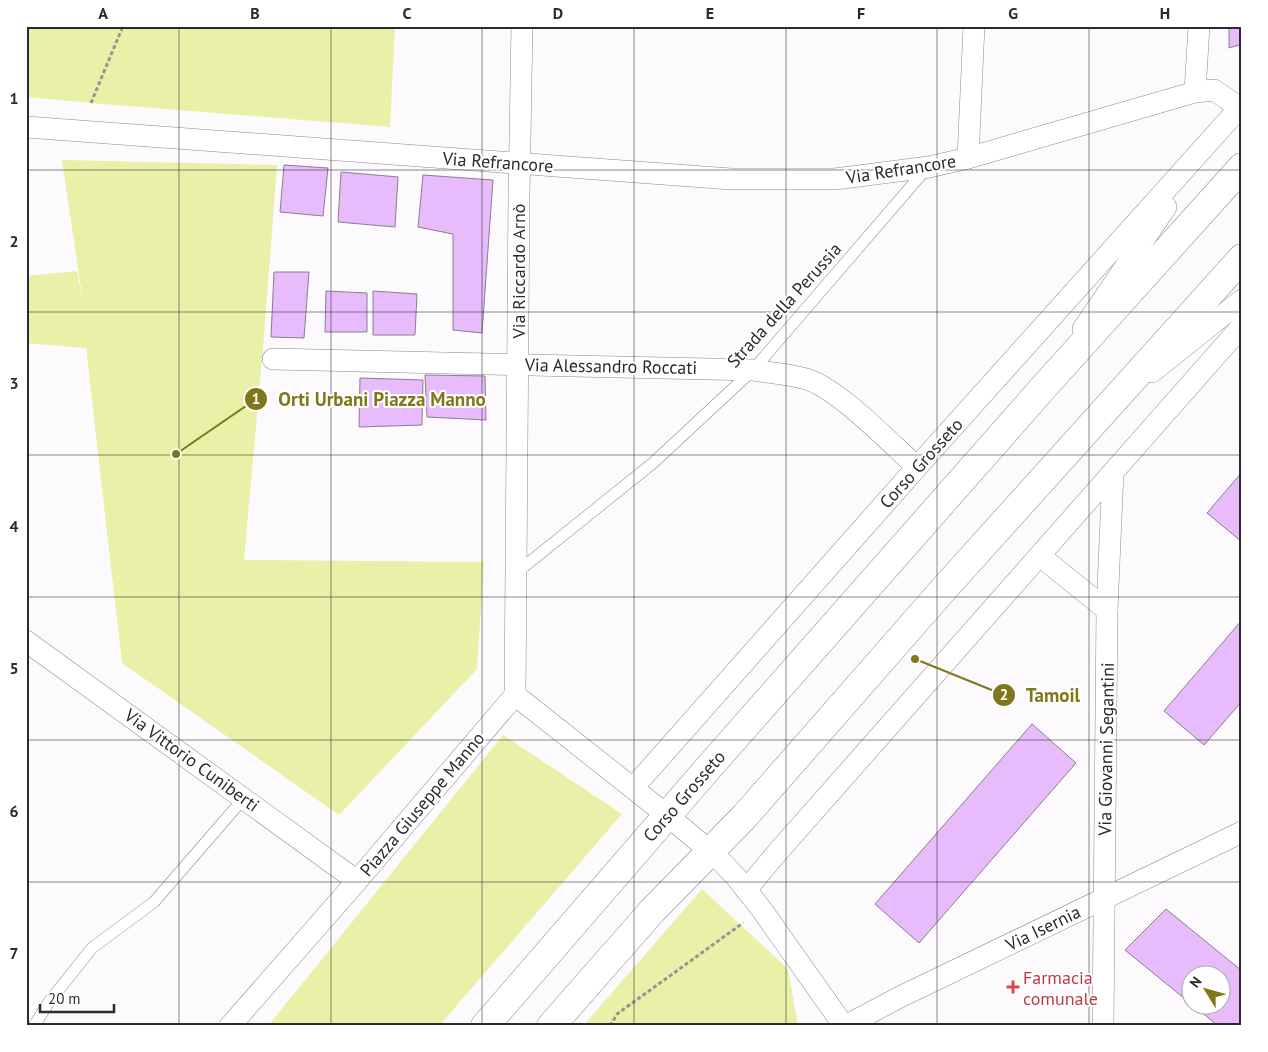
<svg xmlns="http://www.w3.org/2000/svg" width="1268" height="1052" viewBox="0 0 1268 1052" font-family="'PT Sans',sans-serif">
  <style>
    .green { fill: #e8f1a7 }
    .building { fill: #e7bbfc; stroke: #887f8d }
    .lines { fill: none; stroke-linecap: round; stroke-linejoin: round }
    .service-casing { stroke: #8f8694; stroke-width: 12 }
    .minor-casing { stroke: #8f8694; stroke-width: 22 }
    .secondary-casing { stroke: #8f8694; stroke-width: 29 }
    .path { stroke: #979498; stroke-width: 3; stroke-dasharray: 4 2.5; stroke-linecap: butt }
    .service { stroke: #fff; stroke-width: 11 }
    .minor { stroke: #fff; stroke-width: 21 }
    .secondary { stroke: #fff; stroke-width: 28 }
    .grid { fill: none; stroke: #2d292e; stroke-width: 1; stroke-opacity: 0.55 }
    .health-dot { fill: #e0444e; stroke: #fff; stroke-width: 2 }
    .labels { text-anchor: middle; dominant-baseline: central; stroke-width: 4; stroke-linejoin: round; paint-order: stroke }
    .street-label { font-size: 18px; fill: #2d292e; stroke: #fff }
    .health-label { font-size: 18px; fill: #be3a42; stroke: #fff; text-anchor: start }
    .leader { fill: none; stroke: #80761a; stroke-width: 2 }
    .callout-dot { fill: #80761a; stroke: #fff; stroke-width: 2 }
    .mark-label { font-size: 15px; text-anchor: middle; font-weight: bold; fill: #fff }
    .callout-label { font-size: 19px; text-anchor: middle; font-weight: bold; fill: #80761a; stroke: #fff; stroke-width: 4; stroke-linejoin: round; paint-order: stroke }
    .neatline { fill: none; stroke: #2d292e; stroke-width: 2 }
    .grid-label { font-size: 16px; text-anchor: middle; font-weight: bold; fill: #2d292e }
  </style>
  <rect width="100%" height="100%" fill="#fcfafd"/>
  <!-- green -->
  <g class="green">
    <polygon points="26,26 395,26 390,127 91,103 26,97"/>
    <polygon points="62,160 277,165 264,336 244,560 484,562 477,669 339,815 122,663 86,348 26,343 26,276 77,271 83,302"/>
    <polygon points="503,735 622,814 439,1026 268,1026"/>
    <polygon points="702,889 788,969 798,1026 583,1026"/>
  </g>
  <!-- building -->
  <g class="building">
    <polygon points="1229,26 1242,26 1242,44 1229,48"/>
    <polygon points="284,165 328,168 323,216 280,212"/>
    <polygon points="341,172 398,177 395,227 338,222"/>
    <polygon points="423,175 493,180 482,333 453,330 453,234 418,227"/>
    <polygon points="274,272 309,272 304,338 271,337"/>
    <polygon points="326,291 367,293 367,332 325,332"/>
    <polygon points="373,291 417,294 415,335 373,335"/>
    <polygon points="425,375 485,376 486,420 427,417"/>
    <polygon points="360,378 423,380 422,425 359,427"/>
    <polygon points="1242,472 1242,542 1207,513"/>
    <polygon points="1242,620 1242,701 1204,745 1164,711"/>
    <polygon points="1032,724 1076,763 919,943 875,904"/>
    <polygon points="1166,909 1242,971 1242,1026 1218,1026 1192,1004 1220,1004 1220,974 1190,974 1190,1003 1125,950"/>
  </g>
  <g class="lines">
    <!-- service casing -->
    <g class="service-casing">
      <g id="service">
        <polyline points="516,573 653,463 753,370 927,168"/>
        <polyline points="34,1026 49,1002 92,948 154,902 244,798"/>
      </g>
    </g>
    <!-- minor casing -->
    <g class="minor-casing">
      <g id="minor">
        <polyline points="1195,92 1199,26"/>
        <polyline points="26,127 731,179 835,179 929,167 968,158 1195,92 1214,90 1240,108"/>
        <polyline points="968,158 974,26"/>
        <polyline points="1083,329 1166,207"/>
        <path d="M273,359L753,370C770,373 789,374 806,379C838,388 891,444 917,467"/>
        <polyline points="1152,372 1242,300"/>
        <polyline points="1040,556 1107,610"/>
        <polyline points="26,641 357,881"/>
        <polyline points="515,695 519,194 522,26"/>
        <polyline points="633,788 917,467 1242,105"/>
        <polyline points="746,890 776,854 1242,326"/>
        <polyline points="230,1026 357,881 515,695 668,816 717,857 736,877 762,910 844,1026"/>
        <polyline points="845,1026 900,997 1242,832"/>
        <polyline points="1103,1026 1107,610 1113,472"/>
      </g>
    </g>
    <!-- secondary casing -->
    <g class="secondary-casing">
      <g id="secondary">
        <polyline points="485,1026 710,766 1043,388 1242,167"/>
        <polyline points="551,1026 652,911 745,816 942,591 1242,258"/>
      </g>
    </g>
    <!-- path -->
    <g class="path">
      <polyline points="91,103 123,26"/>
      <polyline points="610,1026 617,1014 743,923"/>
    </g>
    <!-- service -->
    <use href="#service" class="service"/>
    <!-- minor -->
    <use href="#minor" class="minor"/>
    <!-- secondary -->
    <use href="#secondary" class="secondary"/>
  </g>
  <!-- grid -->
  <path class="grid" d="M179,26V1026M331,26V1026M482,26V1026M634,26V1026M786,26V1026M937,26V1026M1089,26V1026M26,170H1242M26,312H1242M26,455H1242M26,597H1242M26,740H1242M26,882H1242"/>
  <!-- markers -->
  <path class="health-dot" d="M1010.5 979.5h5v5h5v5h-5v5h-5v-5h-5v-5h5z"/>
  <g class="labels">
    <!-- street labels -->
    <g class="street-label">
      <text transform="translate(498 162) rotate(4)">Via Refrancore</text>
      <text transform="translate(901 169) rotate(-9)">Via Refrancore</text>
      <text transform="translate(518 271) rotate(-90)">Via Riccardo Arnò</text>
      <text transform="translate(784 305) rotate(-48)">Strada della Perussia</text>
      <text transform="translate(611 366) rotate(1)">Via Alessandro Roccati</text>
      <text transform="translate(921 463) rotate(-48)">Corso Grosseto</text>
      <text transform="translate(1106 749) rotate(-89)">Via Giovanni Segantini</text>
      <text transform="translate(192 760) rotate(36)">Via Vittorio Cuniberti</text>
      <text transform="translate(684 796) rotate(-49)">Corso Grosseto</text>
      <text transform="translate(422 804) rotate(-50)">Piazza Giuseppe Manno</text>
      <text transform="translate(1043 928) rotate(-26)">Via Isernia</text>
    </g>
    <!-- health labels -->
    <g class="health-label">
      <text x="1023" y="977">Farmacia<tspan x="1023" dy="21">comunale</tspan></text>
    </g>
  </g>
  <!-- callouts -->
  <path class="leader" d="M176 454L256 399M915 659L1004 695"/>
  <g class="callout-dot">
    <circle cx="176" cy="454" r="5"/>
    <circle cx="915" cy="659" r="5"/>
    <circle cx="256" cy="399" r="12"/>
    <circle cx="1004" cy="695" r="12"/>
  </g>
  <g class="mark-label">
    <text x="256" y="404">1</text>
    <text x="1004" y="700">2</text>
  </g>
  <g class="callout-label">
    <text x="382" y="406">Orti Urbani Piazza Manno</text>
    <text x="1053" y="702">Tamoil</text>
  </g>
  <!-- border -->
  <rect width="1268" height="1052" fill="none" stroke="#ffffff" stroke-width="55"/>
  <!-- north arrow -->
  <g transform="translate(1206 990) rotate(307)"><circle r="24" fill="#ffffff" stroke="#aba9ab"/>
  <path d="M0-4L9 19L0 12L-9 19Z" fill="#80761a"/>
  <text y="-8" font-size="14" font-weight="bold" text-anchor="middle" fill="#2d292e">N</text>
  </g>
  <!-- scale -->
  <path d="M40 1004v8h74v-8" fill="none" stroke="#2d292e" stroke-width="2.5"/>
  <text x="48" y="1004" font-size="15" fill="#2d292e" stroke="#ffffff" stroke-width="4" paint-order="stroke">20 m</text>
  <rect x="28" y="28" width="1212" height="996" class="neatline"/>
  <g class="grid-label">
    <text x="103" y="19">A</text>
    <text x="255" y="19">B</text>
    <text x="407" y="19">C</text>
    <text x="558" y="19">D</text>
    <text x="710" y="19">E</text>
    <text x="861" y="19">F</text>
    <text x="1013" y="19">G</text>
    <text x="1165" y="19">H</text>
    <text x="14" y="104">1</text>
    <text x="14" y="247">2</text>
    <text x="14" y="389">3</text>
    <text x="14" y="532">4</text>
    <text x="14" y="674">5</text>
    <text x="14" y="817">6</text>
    <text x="14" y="959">7</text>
  </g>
</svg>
